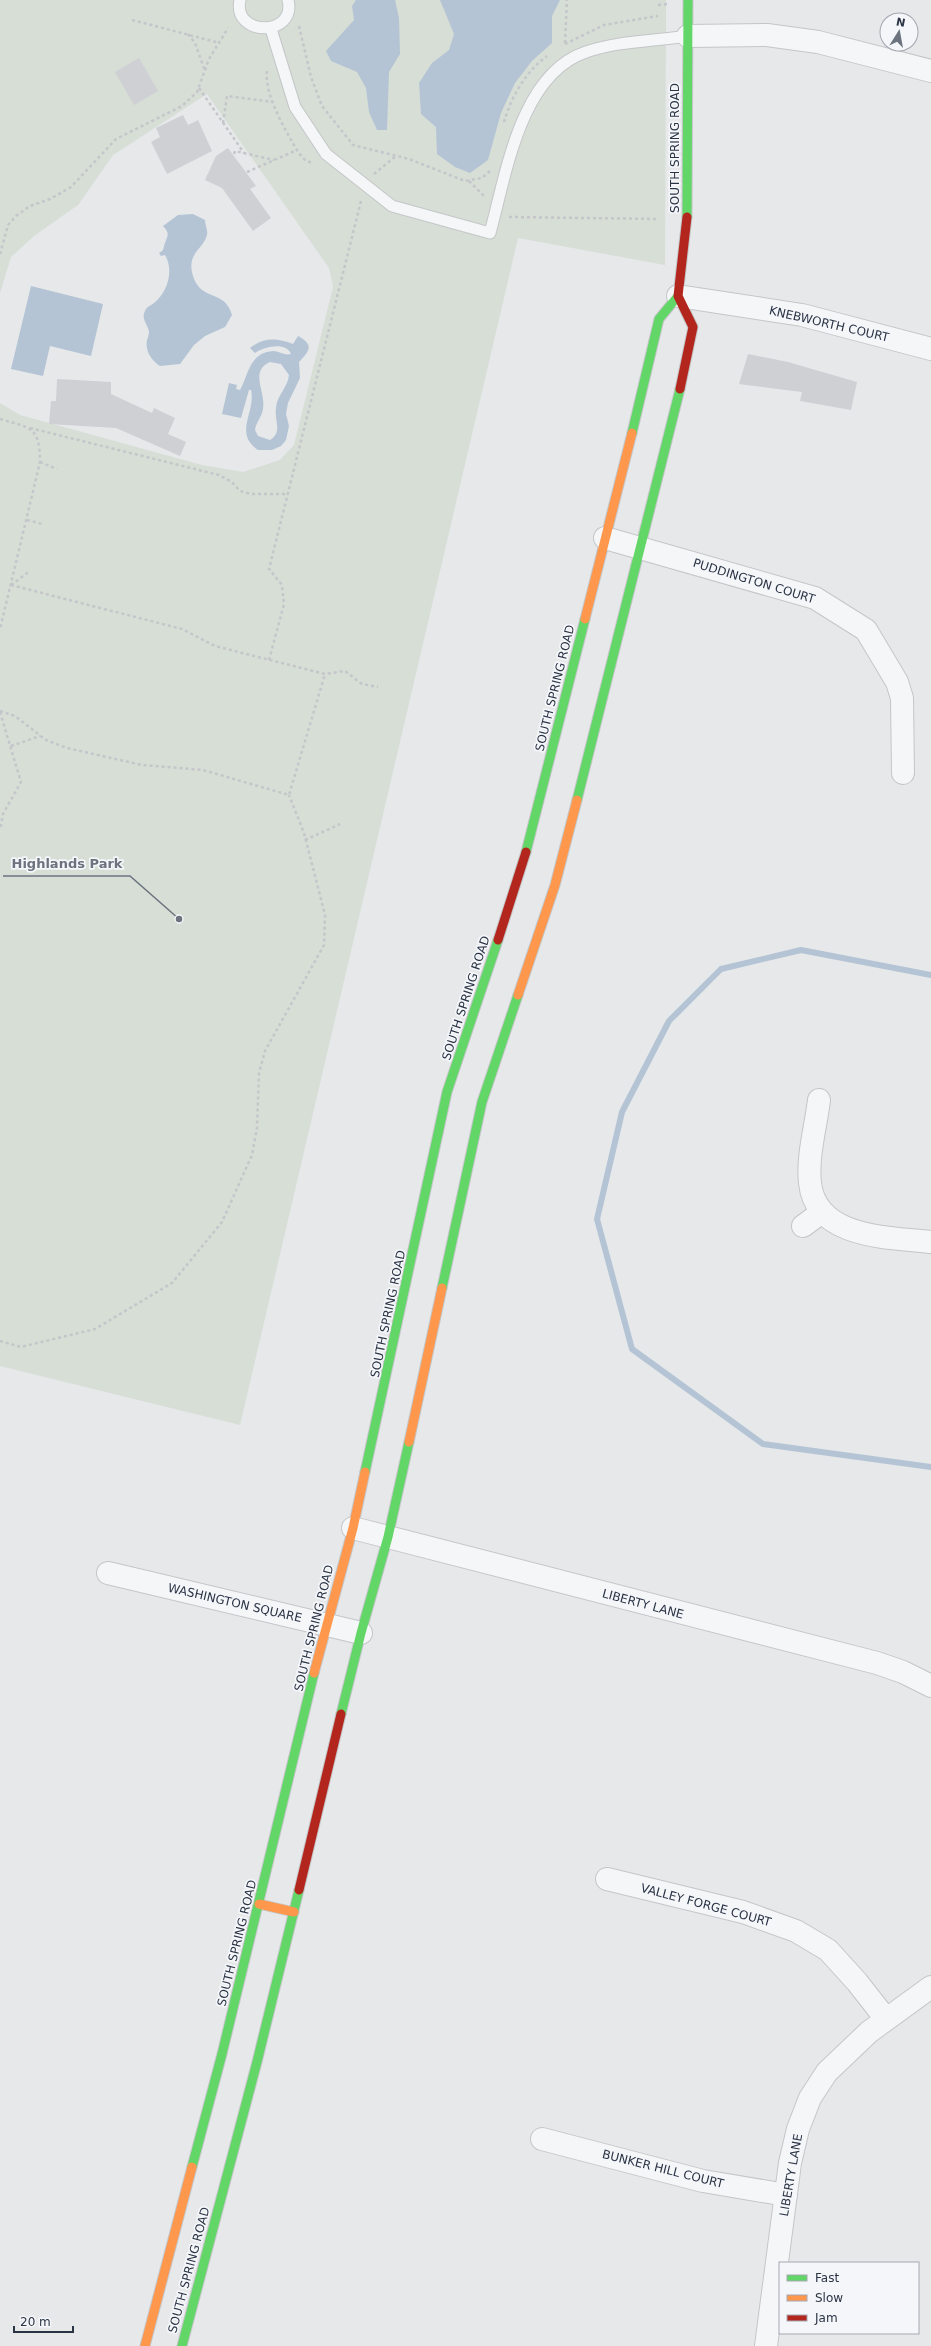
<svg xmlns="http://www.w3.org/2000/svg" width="931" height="2346" viewBox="0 0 931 2346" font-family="'DejaVu Sans',sans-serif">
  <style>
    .green { fill: #d6ded6 }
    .water { fill: #b4c4d5; fill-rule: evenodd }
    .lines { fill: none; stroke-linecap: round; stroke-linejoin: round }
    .stream { stroke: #b4c4d5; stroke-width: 6 }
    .building { fill: #ced0d3 }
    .lane-casing { stroke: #c4c6c8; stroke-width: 13 }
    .street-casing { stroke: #c4c6c8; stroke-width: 24 }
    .fast-casing { stroke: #c4c6c8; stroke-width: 11 }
    .slow-casing { stroke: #c4c6c8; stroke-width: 11 }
    .jam-casing { stroke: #c4c6c8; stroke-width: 11 }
    .path { stroke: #c5c6ca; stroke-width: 2.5; stroke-dasharray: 3 3; stroke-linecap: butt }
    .lane { stroke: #f5f6f7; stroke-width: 11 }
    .street { stroke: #f5f6f7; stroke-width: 22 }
    .fast { stroke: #63d668; stroke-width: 9 }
    .slow { stroke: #ff974d; stroke-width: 9 }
    .jam { stroke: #b3261e; stroke-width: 9 }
    .labels { text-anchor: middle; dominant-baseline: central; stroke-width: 3.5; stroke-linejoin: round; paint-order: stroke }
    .street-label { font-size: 12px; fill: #2b3445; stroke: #f4f6f9 }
    .leader { fill: none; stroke: #6c737f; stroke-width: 1.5 }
    .callout-dot { fill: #6c737f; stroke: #f4f6f9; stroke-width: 1.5 }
    .callout-label { font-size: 13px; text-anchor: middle; font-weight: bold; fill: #6c737f; stroke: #f4f6f9; stroke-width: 3.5; stroke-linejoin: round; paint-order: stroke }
  </style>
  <rect width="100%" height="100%" fill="#e6e8ea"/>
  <!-- green -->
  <polygon class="green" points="0,0 666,0 665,265 518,238 240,1425 0,1366 0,403 20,415 202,465 243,472 280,460 294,445 333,287 329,268 207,94 113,155 78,205 34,236 11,257 0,293"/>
  <!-- water -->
  <g class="water">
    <polygon points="356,0 395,0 399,18 400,54 389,72 387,130 377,130 369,112 366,88 357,72 331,61 326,51 354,20 352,6"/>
    <polygon points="440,0 560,0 552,16 552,43 532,61 515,83 501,113 488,160 470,173 455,167 437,154 436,127 421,114 419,83 432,63 449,50 454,34"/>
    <path d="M193,214L205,220C205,225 208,230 207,235C203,250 186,253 193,276C201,302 225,289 232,315L225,327L205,336L194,345L180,364L160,366C151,360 145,351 147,340C148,337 149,335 149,331C147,323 141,319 145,311C147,306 151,306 154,303C168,292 174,270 165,255L161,256L159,253C164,250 163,250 164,246C167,236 171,234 163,226L178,215Z"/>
    <polygon points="31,286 103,304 91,356 50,346 43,376 11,369"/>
    <path d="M298,336C315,345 309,351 299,362L300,378L288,403L286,414L289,426L286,440L281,446L272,450H258C233,433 256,413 251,390H249L241,418L222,414L229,383L237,385L236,389L240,390C249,374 249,353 273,351C279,351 285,356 291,354C286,341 263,347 255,353L250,348C264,337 277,338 293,344ZM270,362L281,364L289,375C288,387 277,395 276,408C274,420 283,432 270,440L258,436L255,430C256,422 262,417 263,409C266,392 249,371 270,362Z"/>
  </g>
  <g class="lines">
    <!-- stream -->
    <polyline class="stream" points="931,975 801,950 721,969 669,1021 622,1112 597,1219 632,1349 763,1444 931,1467"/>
  </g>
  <!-- building -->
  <g class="building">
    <polygon points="139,58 158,91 134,105 115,72"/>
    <polygon points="183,115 188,125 198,120 212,151 167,174 151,142 160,137 156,128"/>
    <polygon points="228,148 256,186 250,189 271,218 253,231 222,188 205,180 216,156"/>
    <polygon points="748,354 788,362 857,382 851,410 800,401 802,392 739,384"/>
    <polygon points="57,379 111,382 111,394 152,413 154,408 175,418 168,434 186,442 180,456 116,428 49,424 51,401 56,401"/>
  </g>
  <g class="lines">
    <!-- lane casing -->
    <g class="lane-casing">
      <g id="lane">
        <path d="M240,0C232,37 297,37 288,0"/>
        <path d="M271,29L295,107L326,154L392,206L490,233C506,175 520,74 586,52C618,41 654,41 688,36"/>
      </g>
    </g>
    <!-- street casing -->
    <g class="street-casing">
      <g id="street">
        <polyline points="688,36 767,35 818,42 931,71"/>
        <polyline points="678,296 802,315 931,349"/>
        <polyline points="605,538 815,598 866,630 897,682 902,698 903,773"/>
        <path d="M819,1100C816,1126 807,1156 810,1183C816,1239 889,1237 931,1242"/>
        <polyline points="803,1226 822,1212"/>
        <polyline points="353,1528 877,1663 903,1672 931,1686"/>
        <polyline points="108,1573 361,1633"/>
        <polyline points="607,1879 743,1912 796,1931 828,1950 857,1982 886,2019"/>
        <polyline points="542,2139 703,2181 786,2195"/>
        <polyline points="766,2346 790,2163 798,2129 810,2098 827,2072 869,2032 931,1987"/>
      </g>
    </g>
    <!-- fast casing -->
    <g class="fast-casing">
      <g id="fast">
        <polyline points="687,217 688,0"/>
        <polyline points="632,433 659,319 678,296"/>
        <polyline points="577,800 680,389"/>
        <polyline points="526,852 585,619"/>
        <polyline points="442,1288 482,1102 518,995"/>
        <polyline points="365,1472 447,1092 498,940"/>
        <polyline points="341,1714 361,1633 388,1537 409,1442"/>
        <polyline points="192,2167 222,2054 314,1673"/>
        <polyline points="182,2346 257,2062 299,1890"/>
      </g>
    </g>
    <!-- slow casing -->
    <g class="slow-casing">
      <g id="slow">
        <polyline points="585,619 632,433"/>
        <polyline points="518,995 555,885 577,800"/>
        <polyline points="409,1442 442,1288"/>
        <polyline points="314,1673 353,1528 365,1472"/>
        <polyline points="259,1904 294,1912"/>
        <polyline points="145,2346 192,2167"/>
      </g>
    </g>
    <!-- jam casing -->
    <g class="jam-casing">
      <g id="jam">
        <polyline points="680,389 693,327 678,296 687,217"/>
        <polyline points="498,940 526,852"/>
        <polyline points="299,1890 341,1714"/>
      </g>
    </g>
    <!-- path -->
    <g class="path">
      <polyline points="658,5 668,4"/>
      <polyline points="132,20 220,43"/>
      <polyline points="299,26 311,77 322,106 353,145 409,159 465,181 482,178 490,171"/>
      <polyline points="188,34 195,43 205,71"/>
      <polyline points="565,43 567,0"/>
      <polyline points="565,44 604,25 658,16"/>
      <path d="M267,71C264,95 286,131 298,152L305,160L312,163"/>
      <polyline points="199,88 244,153"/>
      <path d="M504,122C511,97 526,71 547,56"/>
      <polyline points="223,123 227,96 273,102"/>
      <polyline points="234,154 235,151 274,160"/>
      <polyline points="247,172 297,150"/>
      <polyline points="374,174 396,156"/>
      <polyline points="469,181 484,196"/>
      <polyline points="509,217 659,219"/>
      <polyline points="0,254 8,225 16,216 30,206 50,199 71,187 116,139 182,106 197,92 209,59 228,28"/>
      <path d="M0,419C30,428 40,426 40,462L0,629"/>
      <polyline points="30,428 219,475 232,482 240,491 251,494 288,494"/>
      <polyline points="40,462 57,469"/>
      <polyline points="27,520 42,524"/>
      <polyline points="11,585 182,629 215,646 325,674 345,671 362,684 378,687"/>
      <polyline points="11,585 30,571"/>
      <polyline points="269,660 284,604 282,585 269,569 361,201"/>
      <polyline points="0,711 15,716 46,740 67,748 142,765 203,770 289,795 325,674"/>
      <polyline points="0,712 21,782 3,814 0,830"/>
      <polyline points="11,746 40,736"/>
      <polyline points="305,840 340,824"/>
      <polyline points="0,1341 21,1347 95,1329 172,1283 222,1222 252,1155 257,1128 259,1073 265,1051 324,945 325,915 304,833 289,795"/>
    </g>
    <!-- lane -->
    <use href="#lane" class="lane"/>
    <!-- street -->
    <use href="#street" class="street"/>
    <!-- fast -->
    <use href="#fast" class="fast"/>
    <!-- slow -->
    <use href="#slow" class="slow"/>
    <!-- jam -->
    <use href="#jam" class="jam"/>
  </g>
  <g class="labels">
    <!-- street labels -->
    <g class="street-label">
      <text transform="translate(675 148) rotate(-90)">SOUTH SPRING ROAD</text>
      <text transform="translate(829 324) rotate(13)">KNEBWORTH COURT</text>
      <text transform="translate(754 581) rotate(17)">PUDDINGTON COURT</text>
      <text transform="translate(555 688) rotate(-76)">SOUTH SPRING ROAD</text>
      <text transform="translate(466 998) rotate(-72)">SOUTH SPRING ROAD</text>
      <text transform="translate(388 1314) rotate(-78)">SOUTH SPRING ROAD</text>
      <text transform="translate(235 1603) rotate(13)">WASHINGTON SQUARE</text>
      <text transform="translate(643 1604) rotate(15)">LIBERTY LANE</text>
      <text transform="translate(314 1628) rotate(-76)">SOUTH SPRING ROAD</text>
      <text transform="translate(706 1905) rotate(15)">VALLEY FORGE COURT</text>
      <text transform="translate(237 1943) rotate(-76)">SOUTH SPRING ROAD</text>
      <text transform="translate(663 2169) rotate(14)">BUNKER HILL COURT</text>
      <text transform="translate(791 2175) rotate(-80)">LIBERTY LANE</text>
      <text transform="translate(189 2270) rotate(-75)">SOUTH SPRING ROAD</text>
    </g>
  </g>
  <!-- callouts -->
  <path class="leader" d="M179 919L130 876H3"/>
  <circle class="callout-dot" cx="179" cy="919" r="4"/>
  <g class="callout-label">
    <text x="67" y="868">Highlands Park</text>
  </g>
  <!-- legend -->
  <rect x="779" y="2262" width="140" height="72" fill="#f4f6f9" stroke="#a4a8b1"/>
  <rect x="787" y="2275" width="20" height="6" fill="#63d668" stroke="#a4a8b1"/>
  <text x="815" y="2282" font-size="12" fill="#2b3445">Fast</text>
  <rect x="787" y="2295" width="20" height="6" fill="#ff974d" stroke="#a4a8b1"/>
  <text x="815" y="2302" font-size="12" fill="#2b3445">Slow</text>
  <rect x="787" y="2315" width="20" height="6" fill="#b3261e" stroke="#a4a8b1"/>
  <text x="815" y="2322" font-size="12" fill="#2b3445">Jam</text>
  <!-- north arrow -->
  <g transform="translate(899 32) rotate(11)"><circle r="19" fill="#f4f6f9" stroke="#a4a8b1"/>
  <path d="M0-3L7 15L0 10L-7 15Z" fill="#6c737f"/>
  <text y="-6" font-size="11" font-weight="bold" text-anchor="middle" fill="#2b3445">N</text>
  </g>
  <!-- scale -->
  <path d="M14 2326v6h59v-6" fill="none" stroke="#2b3445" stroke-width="2"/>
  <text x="20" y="2326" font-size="12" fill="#2b3445" stroke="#f4f6f9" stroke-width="3" paint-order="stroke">20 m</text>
</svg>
